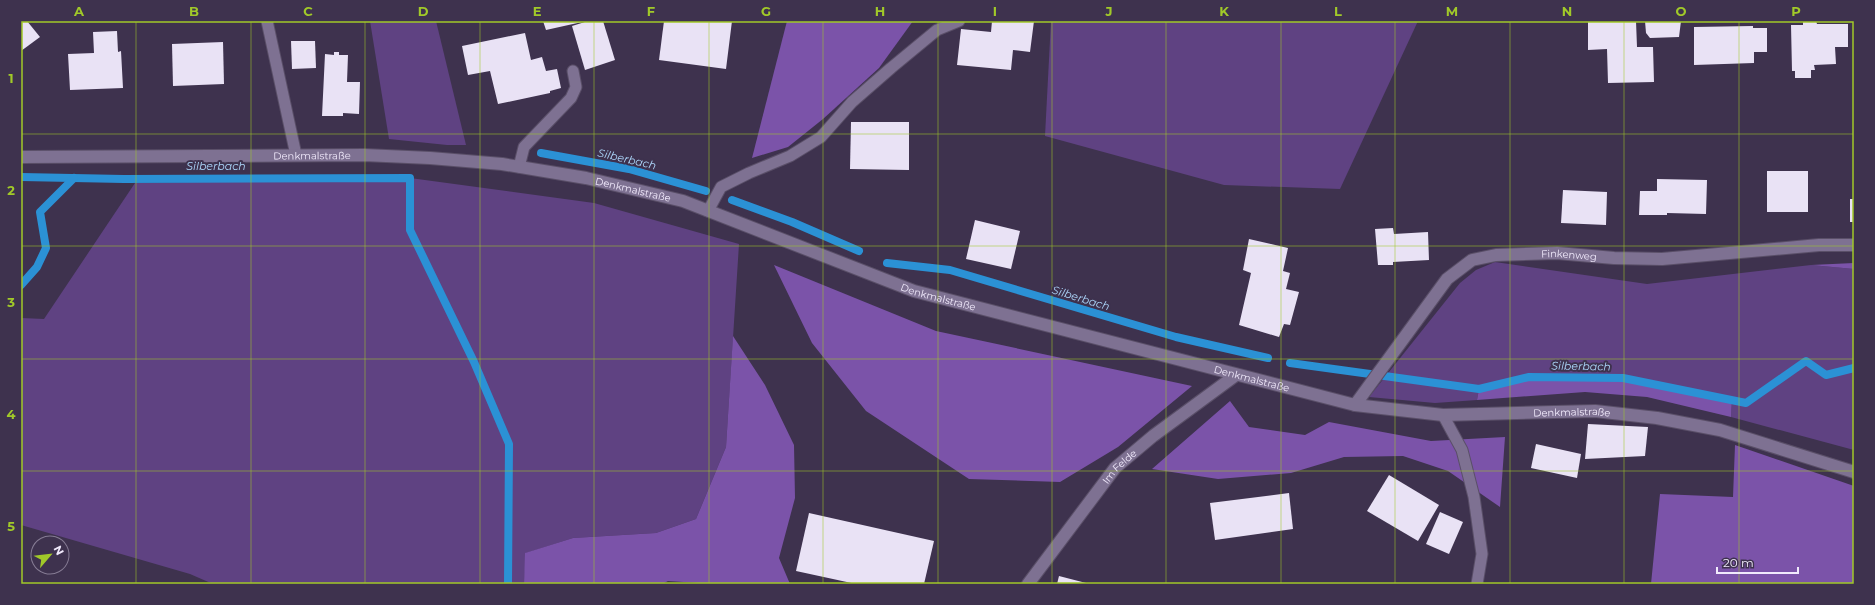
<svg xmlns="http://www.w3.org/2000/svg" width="1875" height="605" viewBox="0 0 1875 605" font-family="Montserrat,sans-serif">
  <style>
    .green { fill: #5f4282 }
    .forest { fill: #7b53a9 }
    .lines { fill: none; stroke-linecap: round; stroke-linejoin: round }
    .stream { stroke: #2b91d5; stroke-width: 8 }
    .building { fill: #e9e2f5 }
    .lane-casing { stroke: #5a4f68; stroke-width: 13 }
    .street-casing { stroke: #5a4f68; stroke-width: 14 }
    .secondary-casing { stroke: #5a4f68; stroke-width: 14 }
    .lane { stroke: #7e7192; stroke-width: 11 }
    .street { stroke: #7e7192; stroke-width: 12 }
    .secondary { stroke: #7e7192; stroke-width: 12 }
    .grid { fill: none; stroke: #a1c929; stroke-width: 1; stroke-opacity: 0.55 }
    .labels { text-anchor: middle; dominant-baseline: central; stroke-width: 4; stroke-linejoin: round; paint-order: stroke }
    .street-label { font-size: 10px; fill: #f1eafc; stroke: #3e324e }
    .water-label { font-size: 11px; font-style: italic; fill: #add7fb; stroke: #3e324e }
    .neatline { fill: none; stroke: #a1c929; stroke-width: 1.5 }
    .grid-label { font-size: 13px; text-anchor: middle; font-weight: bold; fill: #a1c929 }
  </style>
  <rect width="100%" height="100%" fill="#3e324e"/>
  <!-- green -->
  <g class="green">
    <polygon points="370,21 436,21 466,145 447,145 389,139"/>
    <polygon points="1051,21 1418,21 1340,189 1224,185 1045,136"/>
    <polygon points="410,178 594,203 739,244 726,447 696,519 656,533 573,538 526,553 524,584 213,584 190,574 21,525 21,318 44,319 135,183"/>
    <polygon points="1495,262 1647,284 1811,265 1854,269 1854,450 1731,417 1732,399 1623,378 1479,389 1477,400 1435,403 1369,397 1460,283 1476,270"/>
  </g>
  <!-- forest -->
  <g class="forest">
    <polygon points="787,21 913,21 879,68 823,119 788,147 752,158"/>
    <polygon points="1854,263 1854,269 1811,265"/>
    <polygon points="774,265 936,331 1192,386 1118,447 1060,482 969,479 866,411 812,343"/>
    <polygon points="733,336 765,385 794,445 795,498 779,558 790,584 714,584 668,581 662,584 524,584 525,553 573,538 656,533 696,519 726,447"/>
    <polygon points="1529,377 1623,378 1732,399 1731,417 1647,397 1585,392 1477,400 1479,389"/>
    <polygon points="1230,401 1249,427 1305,435 1329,422 1431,441 1505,437 1500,507 1448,471 1403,456 1344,457 1291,473 1218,479 1152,469"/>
    <polygon points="1735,445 1854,486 1854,584 1651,584 1660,494 1733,497"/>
  </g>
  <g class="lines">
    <!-- stream -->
    <g class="stream">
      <polyline points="541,153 629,169 706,191"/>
      <polyline points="21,177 124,179 410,178 410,230 474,362 509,444 508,584"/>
      <polyline points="732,200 792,222 859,251"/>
      <polyline points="887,263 950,270 1176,337 1268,358"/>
      <polyline points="21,285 37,267 46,248 40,212 74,178"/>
      <polyline points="1290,363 1479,389 1529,377 1623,378 1746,403 1806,361 1826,375 1854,368"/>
    </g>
  </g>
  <!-- building -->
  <g class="building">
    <polygon points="21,21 27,21 40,37 21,51"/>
    <polygon points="543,21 582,21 582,22 546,30"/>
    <polygon points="588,21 603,21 615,60 585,70 572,26"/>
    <polygon points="664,21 732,21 726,69 659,60"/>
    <polygon points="992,21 1034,21 1030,52 1013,50 1011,70 957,65 961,29 991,32"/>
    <polygon points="1588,21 1636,21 1637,47 1653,47 1654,82 1608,83 1607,49 1588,50"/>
    <polygon points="1645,21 1681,21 1679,37 1650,38 1646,33"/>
    <polygon points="1803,21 1816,21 1817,24 1848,24 1848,47 1835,47 1836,64 1814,65 1815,70 1811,70 1811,78 1795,78 1795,71 1792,71 1791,25 1803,25"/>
    <polygon points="1753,26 1753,28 1767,28 1767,52 1754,52 1754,63 1694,65 1694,27"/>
    <polygon points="117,31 118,52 121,51 123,88 70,90 68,54 94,53 93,32"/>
    <polygon points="525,33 531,60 542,57 546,71 557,69 561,88 550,91 550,93 498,104 490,71 468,75 462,46"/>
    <polygon points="291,41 315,41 316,68 292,69"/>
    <polygon points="223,42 224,84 173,86 172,44"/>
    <polygon points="334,52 339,52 339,55 348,55 347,82 360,82 359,114 343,113 343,116 322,116 325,54 334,55"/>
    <polygon points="851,122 909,122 909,170 850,169"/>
    <rect x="1767" y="171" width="41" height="41"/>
    <polygon points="1657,179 1707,180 1706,214 1667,213 1667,215 1639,215 1640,191 1657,191"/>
    <polygon points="1563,190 1607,192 1606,225 1561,223"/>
    <rect x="1850" y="199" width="4" height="23"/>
    <polygon points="975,220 1020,231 1011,269 966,259"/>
    <polygon points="1393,228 1394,234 1428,232 1429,260 1393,262 1393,265 1378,265 1375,229"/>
    <polygon points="1249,239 1288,248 1283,271 1290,273 1286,289 1299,292 1290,325 1284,324 1279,337 1239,325 1251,273 1243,270"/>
    <polygon points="1588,424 1648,427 1645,456 1585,459"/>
    <polygon points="1536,444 1581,454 1577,478 1531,468"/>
    <polygon points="1389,475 1439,505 1418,541 1367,511"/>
    <polygon points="1289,493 1293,529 1215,540 1210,503"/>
    <polygon points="1440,512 1463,522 1449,554 1426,544"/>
    <polygon points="809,513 934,541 924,584 856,584 796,571"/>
    <polygon points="1059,576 1086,583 1086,584 1057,584"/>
  </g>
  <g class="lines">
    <!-- lane casing -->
    <g class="lane-casing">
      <g id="lane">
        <polyline points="267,21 296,155"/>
        <polyline points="519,167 524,147 571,98 576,87 573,71"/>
        <polyline points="708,211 721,187 749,173 790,156 821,137 852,102 891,68 937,30 959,21"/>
        <polyline points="1443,415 1462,450 1474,497 1482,554 1477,584"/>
      </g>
    </g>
    <!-- street casing -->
    <g class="street-casing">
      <g id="street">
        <path id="s1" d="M1355,405L1447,279L1472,260L1496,255L1557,253L1614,258L1662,259L1819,245H1854"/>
        <path id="s2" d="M1028,584L1115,468L1153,436L1236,375"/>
      </g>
    </g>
    <!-- secondary casing -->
    <g class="secondary-casing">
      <g id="secondary">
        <path id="s3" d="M21,157L364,155L430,158L502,164L586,178L683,201L914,291L1355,405L1443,415L1595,411L1657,418L1720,430L1854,472"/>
      </g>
    </g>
    <!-- lane -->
    <use href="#lane" class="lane"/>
    <!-- street -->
    <use href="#street" class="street"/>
    <!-- secondary -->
    <use href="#secondary" class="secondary"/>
  </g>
  <!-- grid -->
  <path class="grid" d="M136,21V584M251,21V584M365,21V584M480,21V584M594,21V584M709,21V584M823,21V584M938,21V584M1052,21V584M1166,21V584M1281,21V584M1395,21V584M1510,21V584M1624,21V584M1739,21V584M21,134H1854M21,246H1854M21,359H1854M21,471H1854"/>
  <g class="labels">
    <!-- street labels -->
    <g class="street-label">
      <text stroke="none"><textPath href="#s3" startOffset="291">Denkmalstraße</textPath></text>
      <text stroke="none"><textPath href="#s3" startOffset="615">Denkmalstraße</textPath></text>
      <text stroke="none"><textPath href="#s1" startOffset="285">Finkenweg</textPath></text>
      <text stroke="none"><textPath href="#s3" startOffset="939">Denkmalstraße</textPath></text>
      <text stroke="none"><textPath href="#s3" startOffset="1263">Denkmalstraße</textPath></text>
      <text stroke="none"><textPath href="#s3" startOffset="1587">Denkmalstraße</textPath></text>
      <text stroke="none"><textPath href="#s2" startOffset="149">Im Felde</textPath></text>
    </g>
    <!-- water labels -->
    <g class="water-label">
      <text transform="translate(627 159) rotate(13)">Silberbach</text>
      <text x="216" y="166">Silberbach</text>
      <text transform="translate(1081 298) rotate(17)">Silberbach</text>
      <text transform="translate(1581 366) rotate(1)">Silberbach</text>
    </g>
  </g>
  <!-- border -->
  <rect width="1875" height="605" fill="none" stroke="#3e324e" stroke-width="44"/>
  <!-- north arrow -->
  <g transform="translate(50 555) rotate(62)"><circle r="19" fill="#3e324e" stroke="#867c94"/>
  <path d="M0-3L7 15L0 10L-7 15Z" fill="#a1c929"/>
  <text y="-6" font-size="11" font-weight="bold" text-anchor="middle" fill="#f1eafc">N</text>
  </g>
  <!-- scale -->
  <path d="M1717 567v6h81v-6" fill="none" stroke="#f1eafc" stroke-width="2"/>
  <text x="1723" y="567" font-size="12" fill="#f1eafc" stroke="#3e324e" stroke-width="3" paint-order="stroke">20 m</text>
  <rect x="22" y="22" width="1831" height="561" class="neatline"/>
  <g class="grid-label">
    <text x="79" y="16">A</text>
    <text x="194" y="16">B</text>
    <text x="308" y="16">C</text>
    <text x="423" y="16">D</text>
    <text x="537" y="16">E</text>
    <text x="651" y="16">F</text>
    <text x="766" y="16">G</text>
    <text x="880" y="16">H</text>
    <text x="995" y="16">I</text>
    <text x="1109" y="16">J</text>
    <text x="1224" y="16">K</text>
    <text x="1338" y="16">L</text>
    <text x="1452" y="16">M</text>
    <text x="1567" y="16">N</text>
    <text x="1681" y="16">O</text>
    <text x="1796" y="16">P</text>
    <text x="11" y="83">1</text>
    <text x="11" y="195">2</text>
    <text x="11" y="307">3</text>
    <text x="11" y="419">4</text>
    <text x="11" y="531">5</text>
  </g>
</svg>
